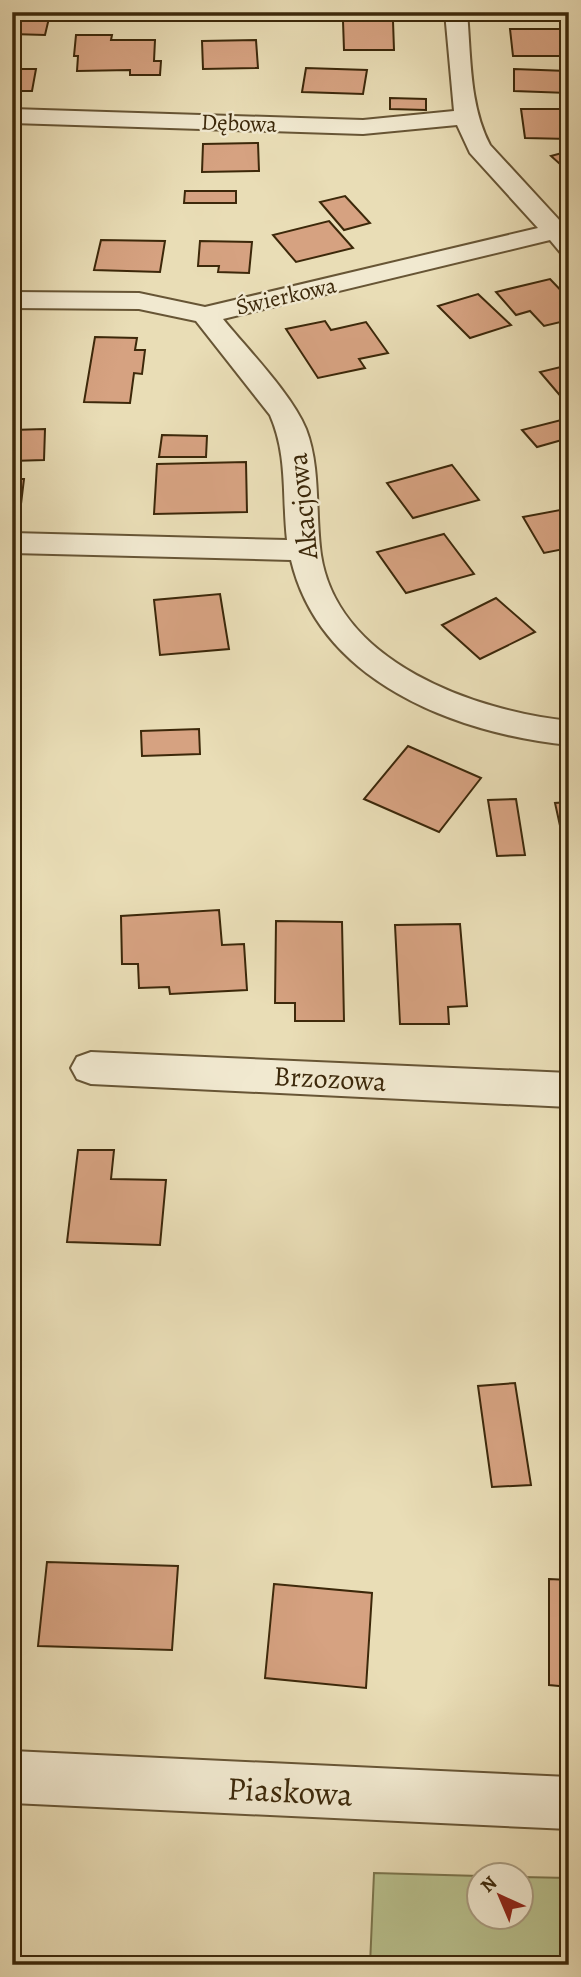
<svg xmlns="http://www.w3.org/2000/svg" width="581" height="1977" viewBox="0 0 581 1977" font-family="Alegreya,serif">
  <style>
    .green { fill: #b8c08d; stroke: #7a744c; stroke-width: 2 }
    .building { fill: #d6a281; stroke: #3c280a; stroke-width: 2 }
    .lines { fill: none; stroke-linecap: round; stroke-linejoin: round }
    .minor-casing { stroke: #675535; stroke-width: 4 }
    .minor { fill: #f1e9d0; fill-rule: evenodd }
    .labels { text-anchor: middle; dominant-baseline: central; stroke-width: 5; stroke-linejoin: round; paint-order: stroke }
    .far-street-label { font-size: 23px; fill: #3c280a; stroke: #f1e9d0 }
    .street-label { font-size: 28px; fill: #3c280a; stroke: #f1e9d0 }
    .near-street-label { font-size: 33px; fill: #3c280a; stroke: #f1e9d0 }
  </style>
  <rect width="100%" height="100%" fill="#e9ddb6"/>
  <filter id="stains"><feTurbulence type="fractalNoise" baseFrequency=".00286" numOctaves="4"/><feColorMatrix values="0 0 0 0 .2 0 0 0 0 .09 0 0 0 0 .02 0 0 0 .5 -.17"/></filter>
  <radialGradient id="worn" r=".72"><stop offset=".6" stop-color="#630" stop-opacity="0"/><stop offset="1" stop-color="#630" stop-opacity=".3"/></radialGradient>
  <!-- green -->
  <polygon class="green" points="374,1873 479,1876 480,1918 522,1918 522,1877 569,1878 569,1965 370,1965"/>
  <!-- building -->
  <g class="building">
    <polygon points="64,12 84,12 83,21 62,21"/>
    <polygon points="12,18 49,18 45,35 12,34"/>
    <polygon points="343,21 393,21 394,50 344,50"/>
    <polygon points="510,29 563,29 566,56 513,56"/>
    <polygon points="76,35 112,35 111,40 155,40 154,61 161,61 160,75 130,75 130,70 77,71 78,56 74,56"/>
    <polygon points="256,40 258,68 203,69 202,41"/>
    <polygon points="306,68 367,70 363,94 302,92"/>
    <polygon points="12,69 36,69 32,91 12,91"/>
    <polygon points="514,69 567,71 568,93 514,91"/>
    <polygon points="390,98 426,99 426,110 390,109"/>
    <polygon points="521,109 569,109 569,139 525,138"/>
    <polygon points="258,143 259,171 202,172 203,144"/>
    <polygon points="569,151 569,172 551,156"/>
    <polygon points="185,191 236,191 236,203 184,203"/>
    <polygon points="345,196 370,223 344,230 320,202"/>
    <polygon points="329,221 353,248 296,262 273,235"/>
    <polygon points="101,240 165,241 160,272 94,270"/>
    <polygon points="200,241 252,242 249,273 218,272 219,266 198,266"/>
    <polygon points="550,279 569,299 569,320 544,326 530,311 516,315 496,292"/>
    <polygon points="478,294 511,325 470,338 438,306"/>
    <polygon points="325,321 331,330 366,322 388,353 359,359 365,368 318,378 286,329"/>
    <polygon points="95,337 137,338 135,350 145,350 142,374 134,373 130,403 84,402"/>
    <polygon points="569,365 569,406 540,372"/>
    <polygon points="569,418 569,438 537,447 522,430"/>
    <polygon points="45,429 44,460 12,461 12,430"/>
    <polygon points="162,435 207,436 206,457 159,457"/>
    <polygon points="246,462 247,512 154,514 157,464"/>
    <polygon points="452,465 479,500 413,518 387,483"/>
    <polygon points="12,479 24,479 21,504 12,504"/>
    <polygon points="560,510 569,525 569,548 544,553 523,517"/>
    <polygon points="444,534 474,574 406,593 377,552"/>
    <polygon points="220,594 229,649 160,655 154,600"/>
    <polygon points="496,598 535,632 480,659 442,625"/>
    <polygon points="199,729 200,754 142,756 141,731"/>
    <polygon points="408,746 481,778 439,832 364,799"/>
    <polygon points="516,799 525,855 497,856 488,800"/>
    <polygon points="569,802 569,844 564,844 555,803"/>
    <polygon points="219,910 222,945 244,944 247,990 170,994 169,987 139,988 138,964 122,964 121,916"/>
    <polygon points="276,921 342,922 344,1021 295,1021 295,1003 275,1003"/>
    <polygon points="460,924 467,1006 448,1007 449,1024 400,1024 395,925"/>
    <polygon points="78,1150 114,1150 111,1179 166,1180 160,1245 67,1242"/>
    <polygon points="515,1383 531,1485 492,1487 478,1386"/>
    <polygon points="47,1562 178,1566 172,1650 38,1646"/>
    <polygon points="549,1579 569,1580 569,1687 549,1685"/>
    <polygon points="274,1584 372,1593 366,1688 265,1678"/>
  </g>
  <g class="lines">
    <!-- minor casing -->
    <g class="minor-casing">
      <g id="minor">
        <path d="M445,12H467C471,56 469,105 490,145L561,222L569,220V254L560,252L550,240L223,319C248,350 291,393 306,429C321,468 315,514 321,555C338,663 475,711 569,721V745C455,733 320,682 291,560L12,553V533L287,540C282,496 288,456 270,415L196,321L139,309L12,308V292L139,293L205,307L538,228L470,153L457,125L363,134L12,123V109L363,120L454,111Z"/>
        <polygon points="91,1052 569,1073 569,1107 91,1084 77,1079 71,1068 77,1057"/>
        <polygon points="12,1751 569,1777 569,1829 12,1803"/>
      </g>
    </g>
    <!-- minor -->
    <use href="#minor" class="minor"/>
  </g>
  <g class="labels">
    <!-- far-street labels -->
    <g class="far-street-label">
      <text transform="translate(239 123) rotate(2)">Dębowa</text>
      <text transform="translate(286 296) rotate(-13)">Świerkowa</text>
    </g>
    <!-- street labels -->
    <g class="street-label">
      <text transform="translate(303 506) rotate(-96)">Akacjowa</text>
      <text transform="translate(330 1079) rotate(3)">Brzozowa</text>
    </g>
    <!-- near-street labels -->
    <g class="near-street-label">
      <text transform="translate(290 1791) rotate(3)">Piaskowa</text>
    </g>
  </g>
  <!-- margin -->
  <rect width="581" height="1977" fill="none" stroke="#e9ddb6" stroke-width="42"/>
  <rect x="14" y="14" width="553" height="1949" fill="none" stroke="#3c280a" stroke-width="3.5"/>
  <rect x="21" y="21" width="539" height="1935" fill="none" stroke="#3c280a" stroke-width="2"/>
  <!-- north arrow -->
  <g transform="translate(500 1896) rotate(316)"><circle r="33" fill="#f1e9d0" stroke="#a99c81" stroke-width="2"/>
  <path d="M0-5L12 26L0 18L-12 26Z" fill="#8f2418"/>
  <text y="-10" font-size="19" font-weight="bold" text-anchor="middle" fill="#3c280a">N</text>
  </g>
  <rect width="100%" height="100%" filter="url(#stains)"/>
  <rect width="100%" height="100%" fill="url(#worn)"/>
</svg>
